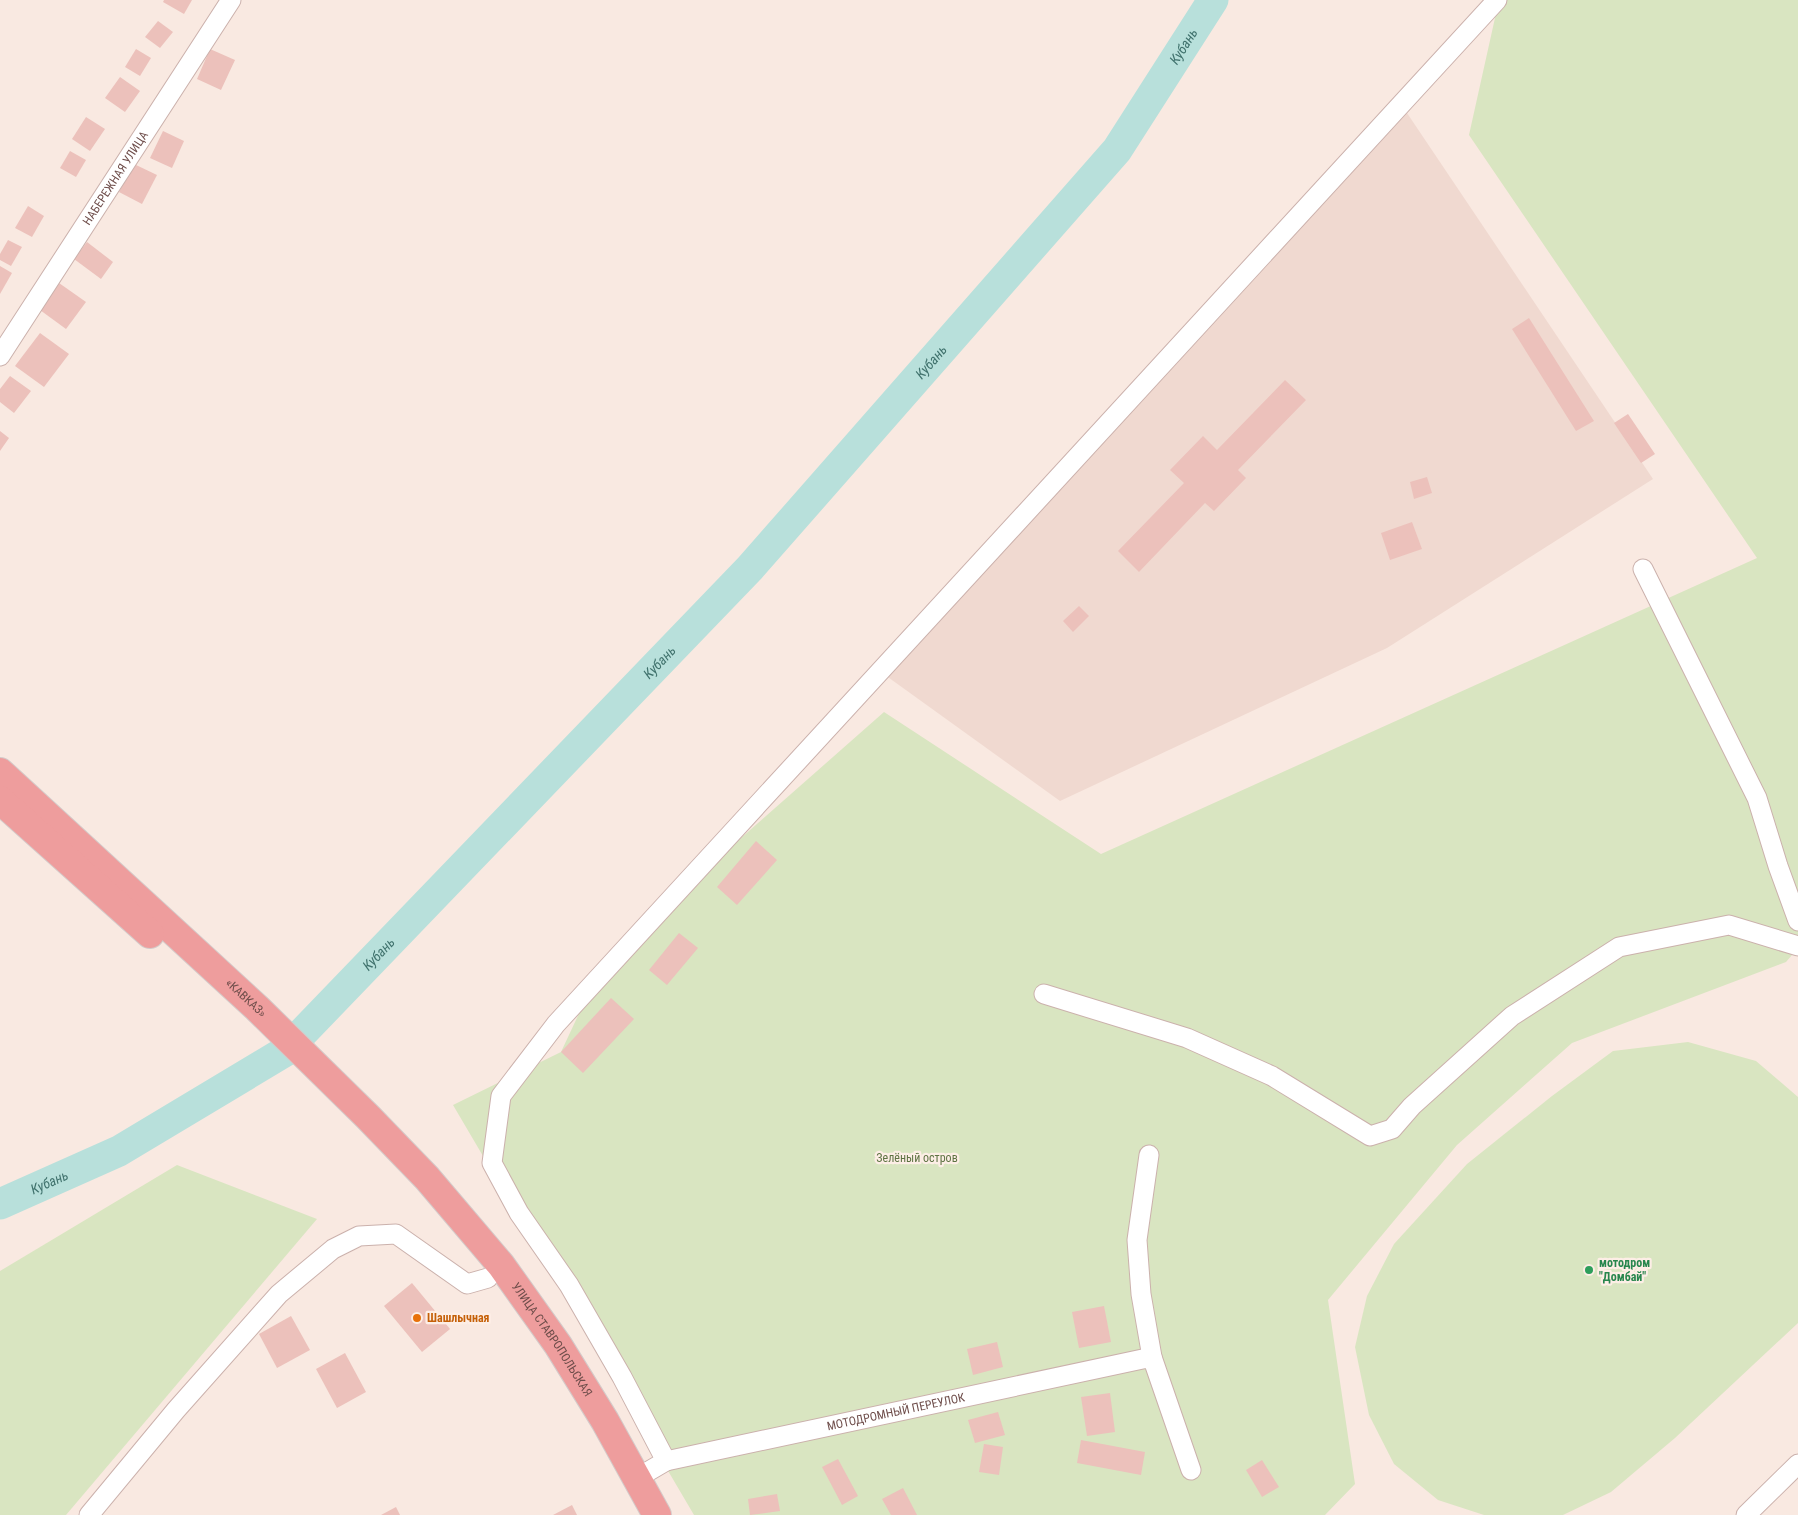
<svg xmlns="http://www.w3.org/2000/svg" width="1798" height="1515" viewBox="0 0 1798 1515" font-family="'Roboto Condensed',sans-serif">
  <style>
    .residential { fill: #f0d9d0 }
    .green { fill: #d9e5c1 }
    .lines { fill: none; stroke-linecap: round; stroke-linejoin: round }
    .river { stroke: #b8e0db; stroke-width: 31 }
    .building { fill: #ecc1bb }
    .minor-casing { stroke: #cbb1ac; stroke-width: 21 }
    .highway-casing { stroke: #d4cac9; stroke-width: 30 }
    .minor { stroke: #fff; stroke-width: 19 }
    .highway { stroke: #ee9d9d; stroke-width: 28 }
    .leisure-dot { fill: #2e9e5b; stroke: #fdeee6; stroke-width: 2 }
    .food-dot { fill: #e8710a; stroke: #fdeee6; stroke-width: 2 }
    .labels { text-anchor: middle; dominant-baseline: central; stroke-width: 4.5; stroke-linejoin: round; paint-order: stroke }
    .street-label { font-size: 12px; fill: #6e4d4a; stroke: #fdeee6 }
    .park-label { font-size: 12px; fill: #5e7343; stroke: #fdeee6 }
    .leisure-label { font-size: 12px; font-weight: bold; fill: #27864d; stroke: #fdeee6; text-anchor: start }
    .food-label { font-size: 12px; font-weight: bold; fill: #c56008; stroke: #fdeee6; text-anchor: start }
    .water-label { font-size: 14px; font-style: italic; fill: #40726d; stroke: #fdeee6 }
  </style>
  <rect width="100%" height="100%" fill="#f9e9e1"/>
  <!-- residential -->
  <polygon class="residential" points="1407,113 1653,479 1387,648 1060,801 885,675"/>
  <!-- green -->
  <g class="green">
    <polygon points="1499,0 1798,0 1798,948 1786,962 1572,1043 1457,1145 1328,1300 1355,1484 1325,1515 694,1515 453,1105 561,1052 605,958 884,712 1101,854 1757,558 1469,135"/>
    <polygon points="1688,1042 1756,1061 1798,1097 1798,1323 1675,1438 1611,1492 1563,1515 1484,1515 1438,1500 1394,1464 1369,1415 1355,1347 1367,1296 1394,1244 1467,1164 1552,1096 1613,1051"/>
    <polygon points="177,1165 317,1219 66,1515 0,1515 0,1271"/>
  </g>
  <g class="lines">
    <!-- river -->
    <path class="river" id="s1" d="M0,1204L119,1151L284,1052L750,568L1117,150L1213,0"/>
  </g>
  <!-- building -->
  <g class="building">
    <polygon points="164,0 192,0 184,14 163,2"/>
    <polygon points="158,21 173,32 160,48 145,37"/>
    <polygon points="136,49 151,58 140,76 125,67"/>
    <polygon points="210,49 235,60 221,90 197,79"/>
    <polygon points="120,77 140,91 125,112 105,98"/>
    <polygon points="86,117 105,129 90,151 72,139"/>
    <polygon points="163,131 184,141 172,168 150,158"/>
    <polygon points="70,151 86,160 76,177 60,168"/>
    <polygon points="134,164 157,175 142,204 119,192"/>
    <polygon points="28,206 44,216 32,237 15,228"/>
    <polygon points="8,240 22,247 11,266 0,260 0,254"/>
    <polygon points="87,242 113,262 101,279 74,259"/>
    <polygon points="0,266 12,273 0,294"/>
    <polygon points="59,283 86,302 66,329 40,310"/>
    <polygon points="1529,318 1594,421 1576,431 1512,329"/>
    <polygon points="40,333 69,354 44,387 15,366"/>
    <polygon points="10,376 31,391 14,413 0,402 0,389"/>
    <polygon points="1285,380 1306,400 1238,470 1246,478 1214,511 1205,503 1139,572 1118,551 1184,483 1170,470 1203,436 1217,450"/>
    <polygon points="1628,414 1655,454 1641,463 1614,423"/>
    <polygon points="0,431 9,438 0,451"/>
    <polygon points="1427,477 1432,493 1414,499 1410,482"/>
    <polygon points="1412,522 1422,549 1390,560 1381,533"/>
    <polygon points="1079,606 1089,616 1073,632 1063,621"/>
    <polygon points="756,841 777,860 737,905 717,887"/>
    <polygon points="679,933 698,948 667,985 649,970"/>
    <polygon points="611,998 634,1019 583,1073 561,1052"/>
    <polygon points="412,1283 450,1329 422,1352 384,1306"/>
    <polygon points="1104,1306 1111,1342 1079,1348 1072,1312"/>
    <polygon points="291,1316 310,1350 277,1368 259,1334"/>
    <polygon points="997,1342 1003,1367 973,1375 967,1349"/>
    <polygon points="345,1353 366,1392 337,1408 316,1369"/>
    <polygon points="1110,1393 1115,1432 1087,1436 1081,1397"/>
    <polygon points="998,1412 1005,1435 975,1443 968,1420"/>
    <polygon points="1081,1440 1145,1452 1141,1475 1077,1463"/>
    <polygon points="984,1444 1003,1447 999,1475 979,1472"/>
    <polygon points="838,1459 858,1496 842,1505 822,1467"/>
    <polygon points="1262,1460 1279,1487 1262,1497 1246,1470"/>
    <polygon points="903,1488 917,1515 891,1515 882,1499"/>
    <polygon points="777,1494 780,1511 750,1515 748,1499"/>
    <polygon points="572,1505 577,1515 553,1515"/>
    <polygon points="396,1507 400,1515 381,1515"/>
  </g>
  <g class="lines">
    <!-- minor casing -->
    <g class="minor-casing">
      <g id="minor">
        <path id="s2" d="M0,356L231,0"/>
        <polyline points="1643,569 1757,798 1778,866 1798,921"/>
        <polyline points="1044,994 1187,1038 1272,1076 1370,1136 1392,1129 1412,1106 1512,1016 1619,947 1729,925 1798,946"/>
        <polyline points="1149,1155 1137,1240 1141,1294 1152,1357"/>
        <path id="s3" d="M666,1461L1152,1357L1191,1470"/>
        <polyline points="637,1478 666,1461 622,1377 569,1285 519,1213 492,1163 501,1096 556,1024 1497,0"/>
        <polyline points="89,1515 176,1410 279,1294 333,1249 359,1236 396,1234 467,1284 488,1278"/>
        <polyline points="1746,1515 1798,1464"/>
      </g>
    </g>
    <!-- highway casing -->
    <g class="highway-casing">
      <g id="highway">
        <path id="s4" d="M0,772L257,1008L368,1117L427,1178L501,1265L558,1345L605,1421L657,1515"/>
        <polyline points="0,800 150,934"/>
      </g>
    </g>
    <!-- minor -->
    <use href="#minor" class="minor"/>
    <!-- highway -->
    <use href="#highway" class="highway"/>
  </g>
  <!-- markers -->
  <circle class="leisure-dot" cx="1589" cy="1270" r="5"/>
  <circle class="food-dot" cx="417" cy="1318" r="5"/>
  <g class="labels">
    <!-- street labels -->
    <g class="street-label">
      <text stroke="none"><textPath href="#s2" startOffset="212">НАБЕРЕЖНАЯ УЛИЦА</textPath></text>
      <text stroke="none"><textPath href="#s4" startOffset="334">«КАВКАЗ»</textPath></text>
      <text stroke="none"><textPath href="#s4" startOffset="794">УЛИЦА СТАВРОПОЛЬСКАЯ</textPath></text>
      <text stroke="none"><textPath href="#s3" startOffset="235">МОТОДРОМНЫЙ ПЕРЕУЛОК</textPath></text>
    </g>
    <!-- park labels -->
    <g class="park-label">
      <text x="917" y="1158">Зелёный остров</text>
    </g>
    <!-- leisure labels -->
    <g class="leisure-label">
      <text x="1599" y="1263">мотодром<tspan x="1599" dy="14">"Домбай"</tspan></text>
    </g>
    <!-- food labels -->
    <g class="food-label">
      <text x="427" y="1318">Шашлычная</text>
    </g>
    <!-- water labels -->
    <g class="water-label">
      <text stroke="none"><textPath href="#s1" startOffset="1674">Кубань</textPath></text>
      <text stroke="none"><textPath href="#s1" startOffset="1269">Кубань</textPath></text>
      <text stroke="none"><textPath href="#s1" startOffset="864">Кубань</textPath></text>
      <text stroke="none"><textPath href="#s1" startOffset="459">Кубань</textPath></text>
      <text stroke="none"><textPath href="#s1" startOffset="54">Кубань</textPath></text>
    </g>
  </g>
</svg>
